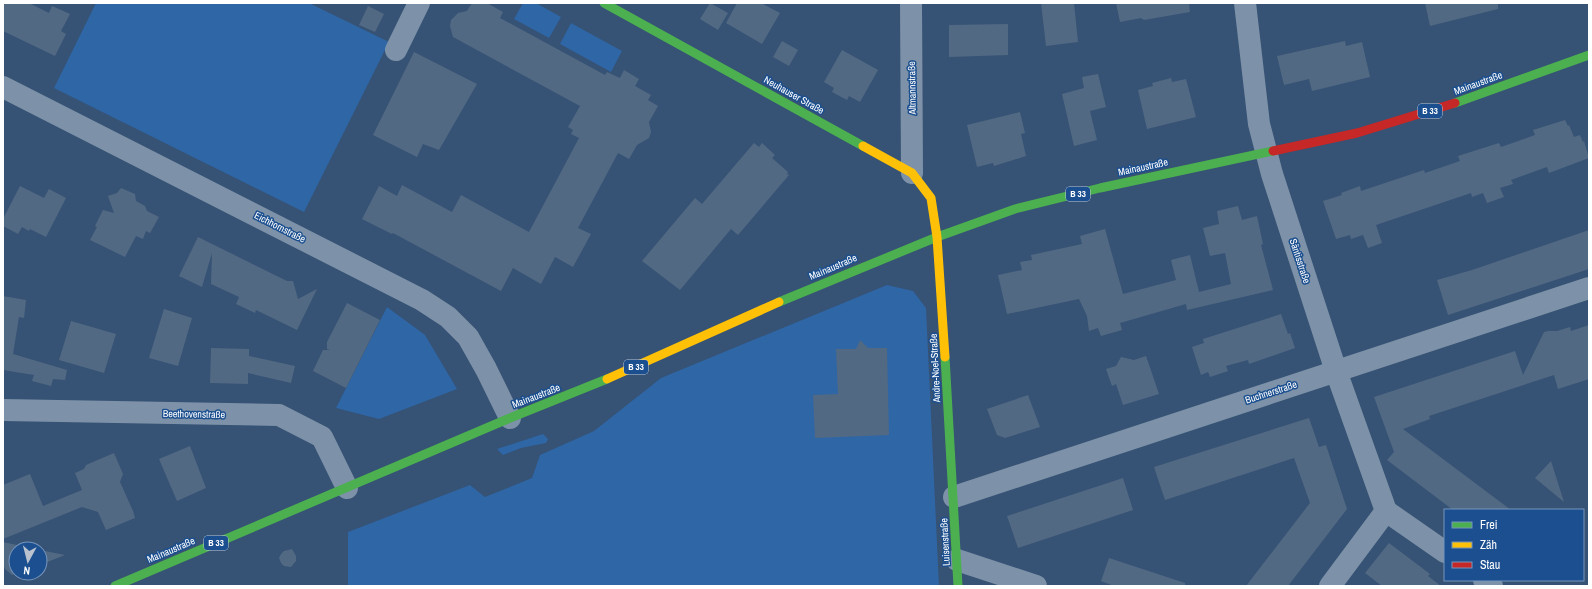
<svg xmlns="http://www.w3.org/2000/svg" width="1592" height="589" viewBox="0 0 1592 589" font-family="'Archivo Narrow',sans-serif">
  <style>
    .green { fill: #2f66a5 }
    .building { fill: #526984 }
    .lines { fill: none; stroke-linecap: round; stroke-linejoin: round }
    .street { stroke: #7d92a8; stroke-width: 22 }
    .fast { stroke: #4caf50; stroke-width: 9 }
    .slow { stroke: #ffc107; stroke-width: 9 }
    .jam { stroke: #c62828; stroke-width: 9 }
    .labels { text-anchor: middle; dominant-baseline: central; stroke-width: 3; stroke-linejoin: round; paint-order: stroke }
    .shield { fill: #1b4f8f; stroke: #bbcadd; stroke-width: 1 }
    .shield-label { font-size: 9px; font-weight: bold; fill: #fff }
    .street-label { font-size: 10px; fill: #fff; stroke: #1b4f8f }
  </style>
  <rect width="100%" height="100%" fill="#365274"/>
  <!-- green -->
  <g class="green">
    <polygon points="96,3 309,3 389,42 304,212 54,88"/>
    <polygon points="523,3 536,3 561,17 549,38 514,19"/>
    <polygon points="571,23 622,51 611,72 560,44"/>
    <polygon points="887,285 913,291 926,308 939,586 348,586 348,532 470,485 485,497 532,478 540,455 594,431 661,378"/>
    <polygon points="387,307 425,335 457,389 379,419 336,408"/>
    <polygon points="543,434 548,439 546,443 521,448 503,455 497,449"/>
  </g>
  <!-- building -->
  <g class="building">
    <polygon points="3,3 29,3 49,13 52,6 70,14 61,31 66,34 55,56 3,31"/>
    <polygon points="472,3 487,3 503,12 500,18 605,75 607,72 620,78 624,70 639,79 635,86 651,95 648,100 658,106 649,122 651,132 649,138 637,145 629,159 618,153 578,228 591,234 573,267 555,257 541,284 513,268 501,291 393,233 392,234 362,219 379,186 397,196 402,185 452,212 461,195 529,232 579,138 571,134 573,130 568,127 580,106 453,37 450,26 451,20 458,13 467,11"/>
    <polygon points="710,3 728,13 718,30 700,19"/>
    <polygon points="737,3 761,3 780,13 762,44 726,23"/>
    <polygon points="1041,3 1074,3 1078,42 1046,46"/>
    <polygon points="1116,3 1189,3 1190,12 1144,20 1141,18 1120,22"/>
    <polygon points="1425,3 1498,3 1498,9 1430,26"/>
    <polygon points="368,6 384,14 375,32 359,25"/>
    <polygon points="1008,24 1008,55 949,57 949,25"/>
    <polygon points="782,41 798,50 789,66 773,57"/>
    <polygon points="1345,41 1346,46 1362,42 1370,77 1312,91 1309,79 1284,85 1277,56"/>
    <polygon points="842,50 878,70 860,102 849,96 847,100 832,92 834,88 824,82"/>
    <polygon points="414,52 477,84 439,150 423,144 417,157 373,135"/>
    <polygon points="1098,74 1106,107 1090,111 1097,140 1074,146 1062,94 1084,88 1082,77"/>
    <polygon points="1171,78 1172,82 1186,79 1196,117 1147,129 1138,90 1153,86 1152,83"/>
    <polygon points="1020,112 1025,133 1021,134 1026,156 994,166 993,163 977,167 967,125"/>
    <polygon points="1565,120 1568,126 1569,125 1574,137 1580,135 1583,142 1584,141 1589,158 1549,173 1547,167 1511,180 1513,184 1500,188 1504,197 1487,203 1483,193 1472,197 1471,193 1376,225 1382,243 1368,248 1363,235 1351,239 1350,235 1336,239 1323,201 1342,195 1341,193 1360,186 1361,191 1424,170 1425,173 1460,161 1458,156 1499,143 1501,147 1535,135 1533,130"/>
    <polygon points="754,143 759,147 762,143 775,155 772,158 788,172 787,174 789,175 738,235 731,229 680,290 642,261 695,198 702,204"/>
    <polygon points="20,186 44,198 49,189 66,198 46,237 30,229 29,231 22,227 18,234 3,226 3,219"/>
    <polygon points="121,188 135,194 136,201 145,206 147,211 159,217 150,233 146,231 143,239 136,236 125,257 90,240 97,227 95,226 103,210 114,213 108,196 117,193"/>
    <polygon points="1238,206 1242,220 1257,216 1263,244 1261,245 1273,290 1187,310 1186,304 1120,323 1122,330 1101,336 1098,328 1089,331 1087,316 1079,299 1007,314 998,275 1022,270 1020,262 1032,260 1031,255 1082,244 1080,236 1105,229 1123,294 1176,280 1171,260 1190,255 1199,292 1231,284 1225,253 1210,256 1203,228 1219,224 1217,211"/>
    <polygon points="1589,230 1589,269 1448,315 1437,280 1472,270"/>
    <polygon points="198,237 287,281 293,281 298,299 317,289 297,330 256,310 255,313 236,304 239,297 211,284 212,253 202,287 179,276"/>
    <polygon points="3,296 26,300 24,318 19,317 13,354 67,370 65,380 53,379 51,386 32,381 34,375 3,370"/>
    <polygon points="347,303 380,320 346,388 313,371 323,350 330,350 327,349 327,342"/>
    <polygon points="164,309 192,318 178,366 149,358"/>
    <polygon points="1281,314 1288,334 1290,333 1295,348 1249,364 1248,360 1226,366 1228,371 1210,377 1208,372 1201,375 1192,347 1204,343 1203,339"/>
    <polygon points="71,321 116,334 104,373 59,360"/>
    <polygon points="1589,325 1589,379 1558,389 1554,375 1429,416 1430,419 1403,429 1511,510 1453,510 1387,460 1394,452 1374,397 1515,351 1523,375 1544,332 1548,331 1557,331 1570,327 1571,331"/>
    <polygon points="860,340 868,348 887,348 889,435 815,438 813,395 838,394 836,349 856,349"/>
    <polygon points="211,348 249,349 249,356 295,366 291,383 248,373 248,384 210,383"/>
    <polygon points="1146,356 1159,394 1123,405 1116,384 1112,386 1106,369 1116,366 1121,357 1134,360"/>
    <polygon points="1028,395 1040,427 1005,438 997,435 987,409"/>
    <polygon points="1309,418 1319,447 1326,445 1347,509 1288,586 1246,586 1310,503 1294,458 1165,500 1154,467"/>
    <polygon points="190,446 206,488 177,501 159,459"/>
    <polygon points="114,453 123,474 120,482 133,511 135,518 106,530 98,512 82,507 3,539 3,485 30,474 43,506 82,490 75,473 84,469 86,465"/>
    <polygon points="1551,461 1564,502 1535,478"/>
    <polygon points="1123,478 1133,510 1018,548 1007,516"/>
    <polygon points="3,542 36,549 16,549 16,573 17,573 12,575 5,569 3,564"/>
    <polygon points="1389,543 1430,574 1428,576 1441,586 1382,586 1365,573"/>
    <polygon points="292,549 296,556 296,561 291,567 284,566 281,563 279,558 281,554 284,551"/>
    <polygon points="40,550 65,555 40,565"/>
    <polygon points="1109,558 1185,583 1185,586 1114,586 1101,581"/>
  </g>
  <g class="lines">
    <!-- street -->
    <g class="street">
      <polyline points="911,3 912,173"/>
      <polyline points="1245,3 1259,124 1272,174 1336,371 1386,511"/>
      <polyline points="396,50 419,3"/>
      <polyline points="3,87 422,300 448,317 468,337 486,369 510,418"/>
      <polyline points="3,410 279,415 322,437 347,488"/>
      <polyline points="954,497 1589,288"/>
      <polyline points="1386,511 1445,552"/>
      <polyline points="957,560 1036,586"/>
      <polyline points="1484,580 1492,586"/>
      <polyline points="1330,586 1386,511"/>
    </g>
    <!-- fast -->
    <g class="fast">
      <polyline points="604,3 863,146"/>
      <polyline points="1455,103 1589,55"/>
      <polyline points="779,302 937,237 1015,209 1100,188 1273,151"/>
      <polyline points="945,357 958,586"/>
      <polyline points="115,586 510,418 607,379"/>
    </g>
    <!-- slow -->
    <g class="slow">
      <polyline points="863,146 912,173 931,198 937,237 945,357"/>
      <polyline points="607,379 779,302"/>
    </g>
    <!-- jam -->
    <polyline class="jam" points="1273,151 1357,133 1455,103"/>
  </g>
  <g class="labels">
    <!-- shield labels -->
    <g class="shield">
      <rect x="1418" y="104" width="24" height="14" rx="3"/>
      <rect x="1066" y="187" width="24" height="14" rx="3"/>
      <rect x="624" y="360" width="24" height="14" rx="3"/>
      <rect x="204" y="536" width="24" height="14" rx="3"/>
    </g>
    <g class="shield-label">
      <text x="1430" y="111">B 33</text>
      <text x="1078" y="194">B 33</text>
      <text x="636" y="367">B 33</text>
      <text x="216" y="543">B 33</text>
    </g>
    <!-- street labels -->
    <g class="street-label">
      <text transform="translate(1478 83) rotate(-20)">Mainaustraße</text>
      <text transform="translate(912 88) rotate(-91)">Altmannstraße</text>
      <text transform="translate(794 95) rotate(29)">Neuhauser Straße</text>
      <text transform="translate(1143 167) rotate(-12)">Mainaustraße</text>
      <text transform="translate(280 227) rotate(27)">Eichhornstraße</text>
      <text transform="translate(1300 261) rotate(72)">Säntisstraße</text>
      <text transform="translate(833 267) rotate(-23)">Mainaustraße</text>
      <text transform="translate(935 368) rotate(-93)">Andre-Noel-Straße</text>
      <text transform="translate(1271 392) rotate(-18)">Buchnerstraße</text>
      <text transform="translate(536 396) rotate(-21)">Mainaustraße</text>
      <text transform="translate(194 414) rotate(1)">Beethovenstraße</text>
      <text transform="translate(945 542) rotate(-93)">Luisenstraße</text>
      <text transform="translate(171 550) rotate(-23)">Mainaustraße</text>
    </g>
  </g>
  <!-- border -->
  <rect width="1592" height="589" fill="none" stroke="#ffffff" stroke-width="8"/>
  <!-- legend -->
  <rect x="1444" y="509" width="140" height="72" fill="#1b4f8f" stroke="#7695bc"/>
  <rect x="1452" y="522" width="20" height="6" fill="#4caf50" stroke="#7695bc"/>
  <text x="1480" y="529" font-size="12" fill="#ffffff">Frei</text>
  <rect x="1452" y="542" width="20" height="6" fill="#ffc107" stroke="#7695bc"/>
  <text x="1480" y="549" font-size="12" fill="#ffffff">Zäh</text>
  <rect x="1452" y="562" width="20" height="6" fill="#c62828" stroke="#7695bc"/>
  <text x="1480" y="569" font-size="12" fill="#ffffff">Stau</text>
  <!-- north arrow -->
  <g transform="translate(28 561) rotate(187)"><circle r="19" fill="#1b4f8f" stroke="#7695bc"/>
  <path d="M0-3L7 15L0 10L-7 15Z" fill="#b9c2ce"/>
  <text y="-6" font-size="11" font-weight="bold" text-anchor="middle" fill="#ffffff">N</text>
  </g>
</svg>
